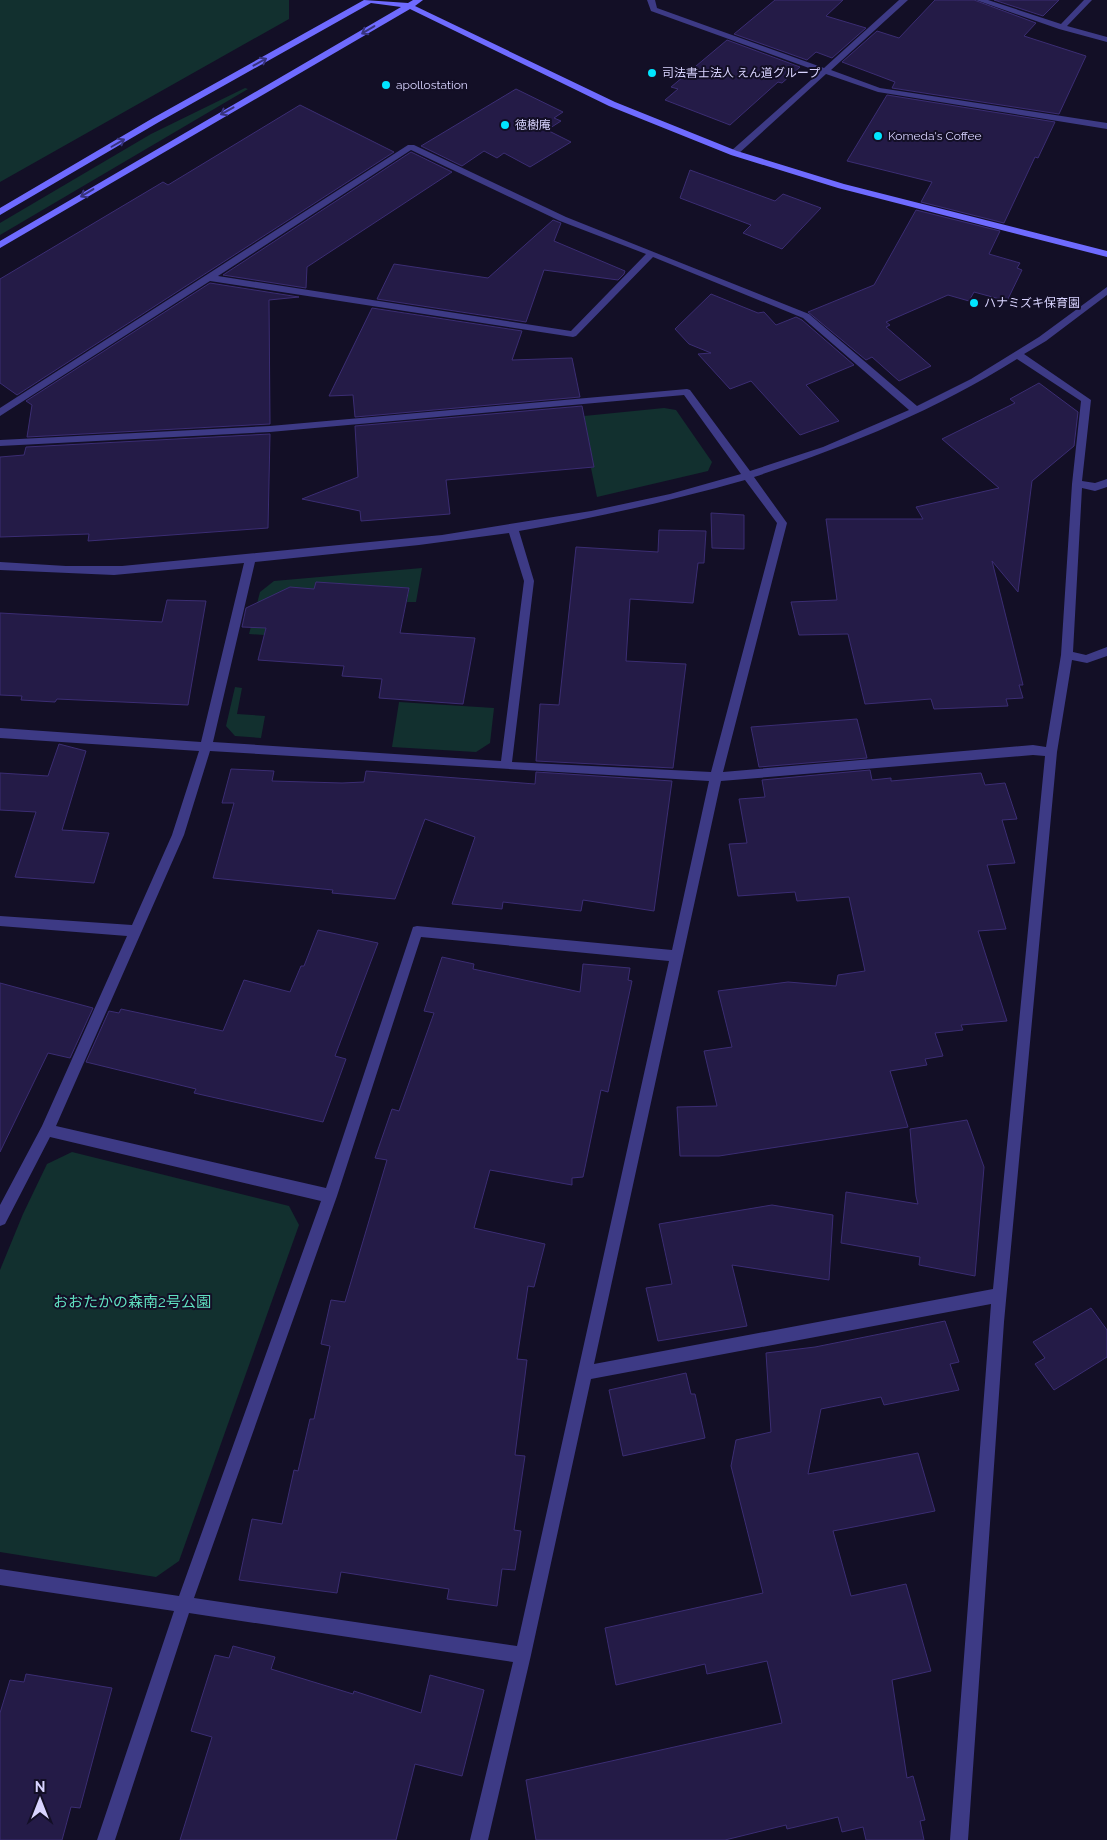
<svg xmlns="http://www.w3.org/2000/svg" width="1107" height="1840" viewBox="0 0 1107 1840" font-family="Raleway,'Noto Sans JP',sans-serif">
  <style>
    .green { fill: #12302f }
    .building { fill: #241b47; stroke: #3b2d73 }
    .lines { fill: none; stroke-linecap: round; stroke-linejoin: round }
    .street { fill: #3d3a85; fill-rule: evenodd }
    .secondary { fill: #6f6bff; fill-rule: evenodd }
    .oneway { stroke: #38347d }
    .poi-dot { fill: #00e5ff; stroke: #130f26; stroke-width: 2 }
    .labels { text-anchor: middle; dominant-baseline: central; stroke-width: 4; stroke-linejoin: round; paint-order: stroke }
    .far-poi-label { font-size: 12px; fill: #d9d4ff; stroke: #130f26; text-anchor: start }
    .park-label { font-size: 15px; fill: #5fe0c0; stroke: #130f26 }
  </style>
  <rect width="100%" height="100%" fill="#130f26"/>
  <!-- green -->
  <g class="green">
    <polygon points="0,0 289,0 289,19 0,182"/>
    <polygon points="245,88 248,89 0,235 0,223 151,134"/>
    <polygon points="664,408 676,410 712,462 708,471 597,497 591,468 594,467 584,416"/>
    <polygon points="422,568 416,602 407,602 409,588 316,582 314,589 290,587 274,595 264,635 249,634 260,592 274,581"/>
    <polygon points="235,687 242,688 237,714 265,716 261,738 235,736 226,726"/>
    <polygon points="399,702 494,708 490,743 476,752 392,747"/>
    <polygon points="72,1152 289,1206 299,1225 179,1561 156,1577 0,1552 0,1270 23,1214 47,1164"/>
  </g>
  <!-- building -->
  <g class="building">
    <polygon points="775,0 843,0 826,16 866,28 832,58 816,52 807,60 734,34"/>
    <polygon points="935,0 974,0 1036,23 1024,36 1086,56 1059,114 892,88 895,82 842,62 877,31 899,38"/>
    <polygon points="994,0 1059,0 1043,16"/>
    <polygon points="727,40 800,67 782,83 778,82 730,125 665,100 678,89 671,87"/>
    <polygon points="516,89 563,112 554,118 561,121 547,130 571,142 530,167 504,153 497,158 484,151 462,166 421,146"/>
    <polygon points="887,95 1055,122 1038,158 1035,157 1004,223 921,202 932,182 847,161"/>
    <polygon points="300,105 394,152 17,395 0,383 0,279 163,182 168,185"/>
    <polygon points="411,152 452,172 307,267 306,288 223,275"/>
    <polygon points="690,170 775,201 783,194 821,208 782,249 743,233 751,225 680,198"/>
    <polygon points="916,210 1000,231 989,254 1020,263 1017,268 1022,270 1007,301 974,292 969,301 948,295 886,322 890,325 886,327 931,366 899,381 872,357 866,360 808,312 874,285"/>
    <polygon points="553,220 561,223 554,241 625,271 624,274 618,280 544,270 526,322 377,299 394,264 488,278"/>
    <polygon points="210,283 299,297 269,300 270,424 27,437 32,405 26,401"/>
    <polygon points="711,294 758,313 764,312 776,325 796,317 802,320 854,365 806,385 839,421 800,435 751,381 730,389 698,354 711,353 689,344 675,329"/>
    <polygon points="372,308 522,331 512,360 572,358 580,397 355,417 353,395 329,396"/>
    <polygon points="1039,383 1078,412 1074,446 1032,481 1018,592 992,561 1023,685 1019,685 1023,698 1006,699 1008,706 934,709 931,699 865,704 848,634 799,635 791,602 837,600 826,519 923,519 916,507 999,488 942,439 1015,403 1010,399"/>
    <polygon points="582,406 594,467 446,480 450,514 361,521 360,511 302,499 358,477 355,426"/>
    <polygon points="270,434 268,528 88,541 89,534 0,537 0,457 24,455 26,447"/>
    <polygon points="711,513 744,515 744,549 712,548"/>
    <polygon points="659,530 706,531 704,563 698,563 693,603 630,599 626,661 686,664 673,768 536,761 540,704 559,705 576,547 658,552"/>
    <polygon points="316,582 409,588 400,633 475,638 463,704 379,698 382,679 342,676 344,666 258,660 266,628 242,627 246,608 290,587 314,589"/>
    <polygon points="167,600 206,601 188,705 57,699 55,702 21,700 22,696 0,695 0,613 162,622"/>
    <polygon points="857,719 867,758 759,767 751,727"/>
    <polygon points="59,744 86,751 62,830 109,833 94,883 15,877 36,812 0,810 0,773 48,776"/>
    <polygon points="231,769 274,771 272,781 342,783 364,782 366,771 535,784 536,772 672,781 654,911 583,900 581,911 503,902 502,909 452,904 475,837 425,819 395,899 332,893 333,890 213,878 234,803 222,803"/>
    <polygon points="870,770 872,780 891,778 891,781 981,773 985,785 1005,783 1017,819 1002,820 1015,863 987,865 1006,929 978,931 1007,1021 961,1025 963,1030 935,1033 943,1056 925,1059 927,1065 890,1071 908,1127 719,1156 680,1156 677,1107 717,1106 704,1051 732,1047 718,991 788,982 836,986 838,975 865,971 849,897 797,901 795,892 738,896 729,844 747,843 739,799 765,797 762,780"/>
    <polygon points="318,930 378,943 335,1056 346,1059 323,1122 194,1093 196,1089 86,1062 109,1011 119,1013 121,1009 223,1031 244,980 290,992 301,966 304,966"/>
    <polygon points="442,957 474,964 473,969 580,992 583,964 630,968 628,980 632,981 608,1092 601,1090 583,1177 572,1178 572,1185 490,1170 474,1228 545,1244 534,1287 528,1286 517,1359 527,1360 515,1455 525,1456 514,1530 521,1531 515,1570 502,1569 497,1606 447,1599 449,1589 341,1572 337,1593 239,1580 252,1519 282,1524 294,1470 298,1471 310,1419 314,1419 330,1346 321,1344 331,1300 345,1302 387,1160 375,1158 392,1109 399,1111 434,1013 424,1011"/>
    <polygon points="0,983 93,1008 70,1058 48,1053 0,1152"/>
    <polygon points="967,1120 984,1167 975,1276 919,1265 920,1257 841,1243 846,1192 918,1204 916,1196 910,1129"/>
    <polygon points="772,1205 833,1215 829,1280 732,1265 747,1326 658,1341 646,1288 672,1284 659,1224"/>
    <polygon points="1091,1308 1107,1330 1107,1357 1054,1390 1035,1364 1045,1358 1033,1342"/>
    <polygon points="945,1321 959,1362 950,1364 959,1390 884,1405 881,1397 821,1409 808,1474 918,1453 935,1511 833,1531 851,1596 906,1584 931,1671 892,1680 907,1778 913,1776 925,1820 920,1821 924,1840 866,1840 863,1827 842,1832 838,1817 787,1829 786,1825 725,1840 536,1840 526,1780 782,1723 767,1661 707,1674 705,1664 616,1685 605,1628 763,1593 731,1466 736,1440 771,1432 766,1353 815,1347"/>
    <polygon points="686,1373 691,1394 695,1394 705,1438 623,1456 609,1390"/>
    <polygon points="233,1646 275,1657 271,1669 353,1694 354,1691 421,1713 430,1675 484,1690 462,1776 415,1764 396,1840 180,1840 212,1737 191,1731 215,1655 229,1658"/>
    <polygon points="26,1674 112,1688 80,1808 71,1807 62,1840 0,1840 0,1713 10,1680 24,1682"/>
  </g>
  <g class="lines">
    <!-- street -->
    <g class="street">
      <polygon points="647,0 655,0 657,8 824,68 899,0 908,0 831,70 880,88 1107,123 1107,129 878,92 826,74 737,155 731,155 731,151 820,72 651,11"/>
      <polygon points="976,0 988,0 1061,24 1084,0 1092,0 1067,26 1107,37 1107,42 1059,29"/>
      <path d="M408,145H414L566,217L809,314L917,406L971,379L1039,337L1107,287V295L1046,341L1024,354L1091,400L1082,481L1095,483L1107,479V487L1095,491L1082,488L1073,652L1086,655L1107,647V656L1087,663L1072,660L1057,752L1004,1322L968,1840H950L991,1304L591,1379L531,1655L488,1840H470L513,1662L189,1613L115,1840H97L174,1611L0,1585V1569L179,1596L321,1201L50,1137L5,1224L0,1226V1205L42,1126L127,936L0,926V916L132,925L172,835L199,751L0,738V728L201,742L244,563L114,575L0,570V562L66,566H122L442,535L591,511L670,494L741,474L684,395L270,432L0,446V440L270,426L687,389L690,390L750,471L823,447L909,410L803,318L653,257L576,336L573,337L210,281L0,416V408ZM411,150L560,221L646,254L571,331L218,276ZM1017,359L1081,401L1072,484L1061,655L1046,747L1033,745L723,772L787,523L754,477C848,446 934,411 1017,359ZM745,480L777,523L711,772L512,762L534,581L519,531C596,518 670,501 745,480ZM509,533L524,581L501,761L213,742L255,562L419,545ZM210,751L709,781L672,950L417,926L413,927L326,1188L56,1126L184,835ZM1033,755L1045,756L993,1289L594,1364L721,781ZM421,937L669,961L517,1646L194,1598L337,1196Z"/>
    </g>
    <!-- secondary -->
    <polygon class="secondary" points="364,0 408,3 413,0 423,0 415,6 615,102 737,151 844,184 1107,251 1107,257 838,188 731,155 609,106 410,9 0,248 0,241 401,7 371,3 159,122 0,215 0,208 153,118"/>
  </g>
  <!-- one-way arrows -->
  <defs><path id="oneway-shaft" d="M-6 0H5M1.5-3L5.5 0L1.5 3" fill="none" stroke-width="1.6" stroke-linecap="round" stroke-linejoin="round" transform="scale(1.25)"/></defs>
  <g class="oneway">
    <use href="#oneway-shaft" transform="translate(368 30) rotate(149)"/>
    <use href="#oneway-shaft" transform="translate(260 62) rotate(-29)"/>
    <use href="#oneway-shaft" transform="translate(227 111) rotate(151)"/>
    <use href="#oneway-shaft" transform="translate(118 143) rotate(-30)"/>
    <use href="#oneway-shaft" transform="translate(87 193) rotate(149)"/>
  </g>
  <!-- markers -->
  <g class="poi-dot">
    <circle cx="652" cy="73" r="5"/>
    <circle cx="386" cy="85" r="5"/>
    <circle cx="505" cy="125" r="5"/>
    <circle cx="878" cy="136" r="5"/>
    <circle cx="974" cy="303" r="5"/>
  </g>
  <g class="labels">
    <!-- far-poi labels -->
    <g class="far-poi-label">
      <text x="662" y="73">司法書士法人 えん道グループ</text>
      <text x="396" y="85">apollostation</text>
      <text x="515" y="125">徳樹庵</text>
      <text x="888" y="136">Komeda's Coffee</text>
      <text x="984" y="303">ハナミズキ保育園</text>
    </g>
    <!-- park labels -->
    <g class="park-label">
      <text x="132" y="1302">おおたかの森南2号公園</text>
    </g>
  </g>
  <!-- north arrow -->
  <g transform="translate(40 1800)" stroke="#130f26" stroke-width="4" paint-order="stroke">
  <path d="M0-4L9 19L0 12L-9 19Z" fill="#d9d4ff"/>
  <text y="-8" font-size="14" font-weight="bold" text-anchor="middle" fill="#d9d4ff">N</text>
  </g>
</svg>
